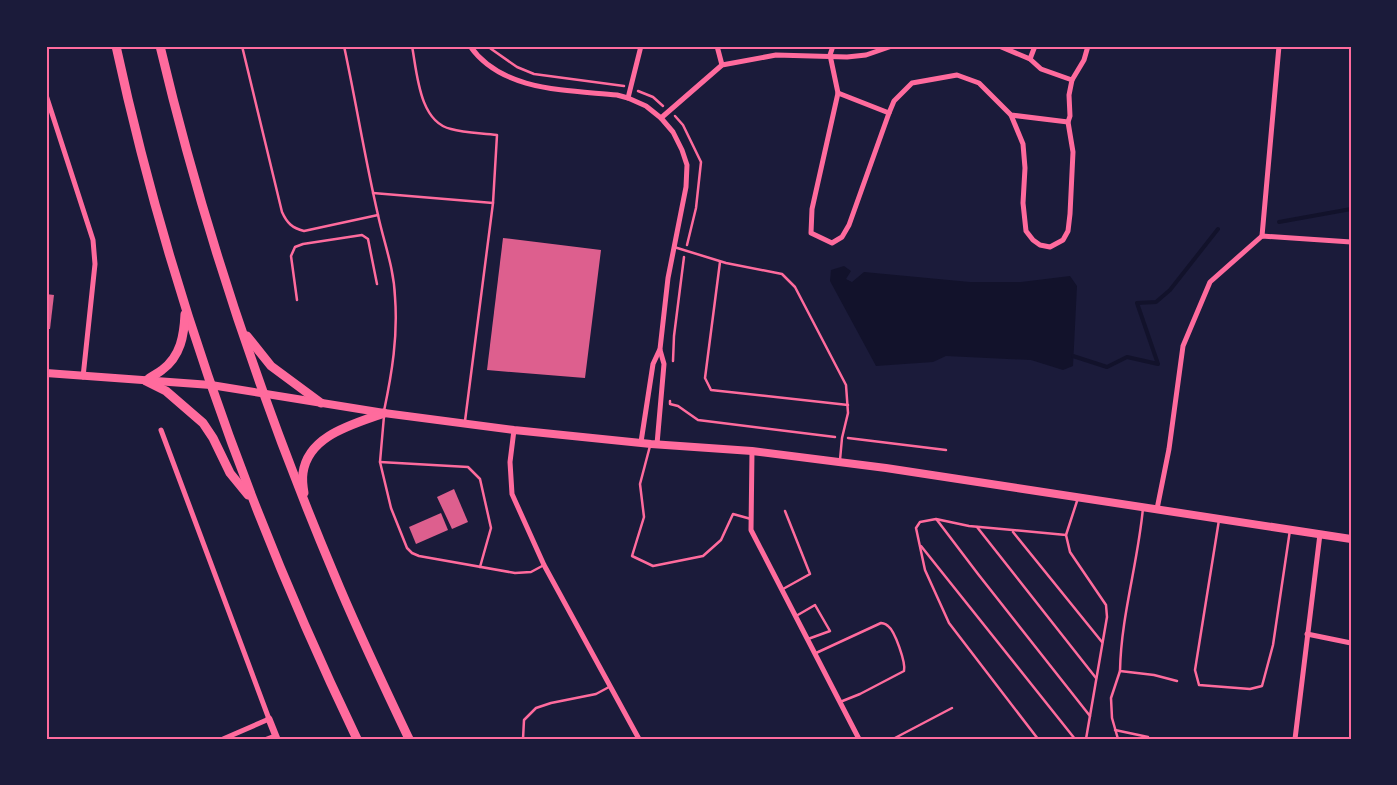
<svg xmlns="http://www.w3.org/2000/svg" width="1397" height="785" viewBox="0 0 1397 785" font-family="'Work Sans',sans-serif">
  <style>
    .water { fill: #12122b }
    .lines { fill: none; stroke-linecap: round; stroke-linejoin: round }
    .stream { stroke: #12122b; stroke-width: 4 }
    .building { fill: #dd5f8e }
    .path { stroke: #ff6b9d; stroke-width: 2.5 }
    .service { stroke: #ff6b9d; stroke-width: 2.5 }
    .minor { stroke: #ff6b9d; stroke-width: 5 }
    .tertiary { stroke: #ff6b9d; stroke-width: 7 }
    .secondary { stroke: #ff6b9d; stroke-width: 8 }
    .trunk { stroke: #ff6b9d; stroke-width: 9 }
    .neatline { fill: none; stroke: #ff6b9d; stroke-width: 2 }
  </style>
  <rect width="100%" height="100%" fill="#1b1b3a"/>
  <!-- water -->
  <polygon class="water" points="844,266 851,271 846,279 852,282 864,272 970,282 1021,282 1070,276 1077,286 1073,366 1063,370 1031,360 946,356 933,362 876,366 830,281 831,270"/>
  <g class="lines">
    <!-- stream -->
    <g class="stream">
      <polyline points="1279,222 1351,209"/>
      <polyline points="1073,356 1107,367 1127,357 1158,364 1137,303 1156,302 1170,290 1218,229"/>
    </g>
  </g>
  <!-- building -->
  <g class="building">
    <polygon points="503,238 601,250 585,378 487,370"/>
    <polygon points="46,294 54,295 50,329 46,329"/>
    <polygon points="454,489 468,522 452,529 437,497"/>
    <polygon points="441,513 448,530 416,544 409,527"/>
  </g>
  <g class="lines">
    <!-- path -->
    <g class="path">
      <polyline points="487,46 517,67 534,74 624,86"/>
      <polyline points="638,91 653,97 663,106"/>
      <polyline points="675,116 683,125 701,162 696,208 687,245"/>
      <polyline points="673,361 674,336 684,257"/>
      <polyline points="670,401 670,404 678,406 698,420 835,437"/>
      <polyline points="848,438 946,450"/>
    </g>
    <!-- service -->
    <g class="service">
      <path d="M242,46L282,212C287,223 292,228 304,231L378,215"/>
      <path d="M344,46C356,102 365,159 378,215C384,243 394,268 395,297C398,336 392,373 384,411"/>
      <path d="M373,193L493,203L497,135C482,133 465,133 451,129C419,122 417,72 412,46"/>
      <polyline points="674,247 726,263 782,274 795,287 846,385 848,413 842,438 840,460"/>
      <polyline points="720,262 705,378 711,390 848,405"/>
      <polyline points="297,300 291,256 295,247 303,244 362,235 368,239 377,284"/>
      <polyline points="384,416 380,462 391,508 407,548 412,553 419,556 515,573 531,572 544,565"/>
      <polyline points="465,421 493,203"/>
      <polyline points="650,446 640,484 644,517 632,556 653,566 703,556 721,540 733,514 751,519"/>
      <polyline points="380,462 468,467 480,479 491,528 480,567"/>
      <polyline points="1078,498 1066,535 1070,552 1106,605 1107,617 1086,739"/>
      <path d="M1143,508C1138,563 1121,616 1120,671L1154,675L1177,681"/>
      <polyline points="937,520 978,574 1090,716"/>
      <polyline points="1219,520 1195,670 1199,685 1250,689 1262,686 1273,645 1290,530"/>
      <polyline points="977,527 1096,678"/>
      <polyline points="1013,532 1102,642"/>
      <polyline points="921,546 1075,739"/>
      <polyline points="783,589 810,574 785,511"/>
      <polyline points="796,616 815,605 830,631 808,639"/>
      <path d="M816,653L881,623C885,624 885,623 888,626C895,631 906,663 904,671L860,694L840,702"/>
      <polyline points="1115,730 1148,737 1149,739"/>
      <polyline points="523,739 524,720 536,708 551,703 596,694 609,687"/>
      <polyline points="893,739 952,708"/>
      <polyline points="1038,739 949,623 925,570 916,528 920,522 936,519 969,526 1066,535"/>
      <polyline points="1118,739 1112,718 1111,698 1120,671"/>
    </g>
    <!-- minor -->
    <g class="minor">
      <path d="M470,46C502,92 568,90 617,95L628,98L646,106L661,118L673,132L682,150L687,165L686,187L668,278L660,349L653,364L641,442"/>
      <polyline points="717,46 722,65"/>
      <polyline points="833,46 830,55 838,93 889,113 894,101 912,83 957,75 979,83 1011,115 1068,122"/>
      <polyline points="999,46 1030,59 1041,69 1072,80 1069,95 1070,116 1068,122 1073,152 1070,214 1068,231 1063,240 1050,247 1040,245 1033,240 1026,231 1023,203 1025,168 1023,144 1011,115"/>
      <polyline points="1030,59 1035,46"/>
      <polyline points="1072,80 1084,60 1088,46"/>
      <polyline points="838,93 812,209 811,233 832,243 842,237 849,225 889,113"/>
      <polyline points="46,95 93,240 95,264 83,377"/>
      <polyline points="628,98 641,46"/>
      <polyline points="661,118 722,65 776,55 847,57 866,55 892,46"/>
      <polyline points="1262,236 1279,46"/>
      <polyline points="161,430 269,719 223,739"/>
      <polyline points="514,430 510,462 512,494 544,565 639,739"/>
      <polyline points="657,444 664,364 660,350"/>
      <polyline points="752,451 751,530 859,739"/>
      <polyline points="1157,509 1169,449 1183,346 1210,282 1262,236 1351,242"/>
      <polyline points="1307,634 1351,643"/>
      <polyline points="267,739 275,736"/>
      <polyline points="1295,739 1320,534"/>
    </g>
    <!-- tertiary -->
    <polyline class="tertiary" points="269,719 277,739"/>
    <!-- secondary -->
    <polyline class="secondary" points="46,373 211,385 384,413 514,430 651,444 752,451 886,468 1351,539"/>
    <!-- trunk -->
    <g class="trunk">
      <path d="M116,46C168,286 251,518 357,739"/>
      <path d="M160,46C203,227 262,403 334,574C357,630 383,684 409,739"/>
      <path d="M185,314C184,335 181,356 162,370C157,374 151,376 146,381L166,391L203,423L213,438L230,473L248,495"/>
      <polyline points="247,336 271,366 321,403"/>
      <path d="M304,493C303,487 302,479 303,473C308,435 354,424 384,413"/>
    </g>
  </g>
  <!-- border -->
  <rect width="1397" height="785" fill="none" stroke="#1b1b3a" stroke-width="95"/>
  <rect x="48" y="48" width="1302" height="690" class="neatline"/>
</svg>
